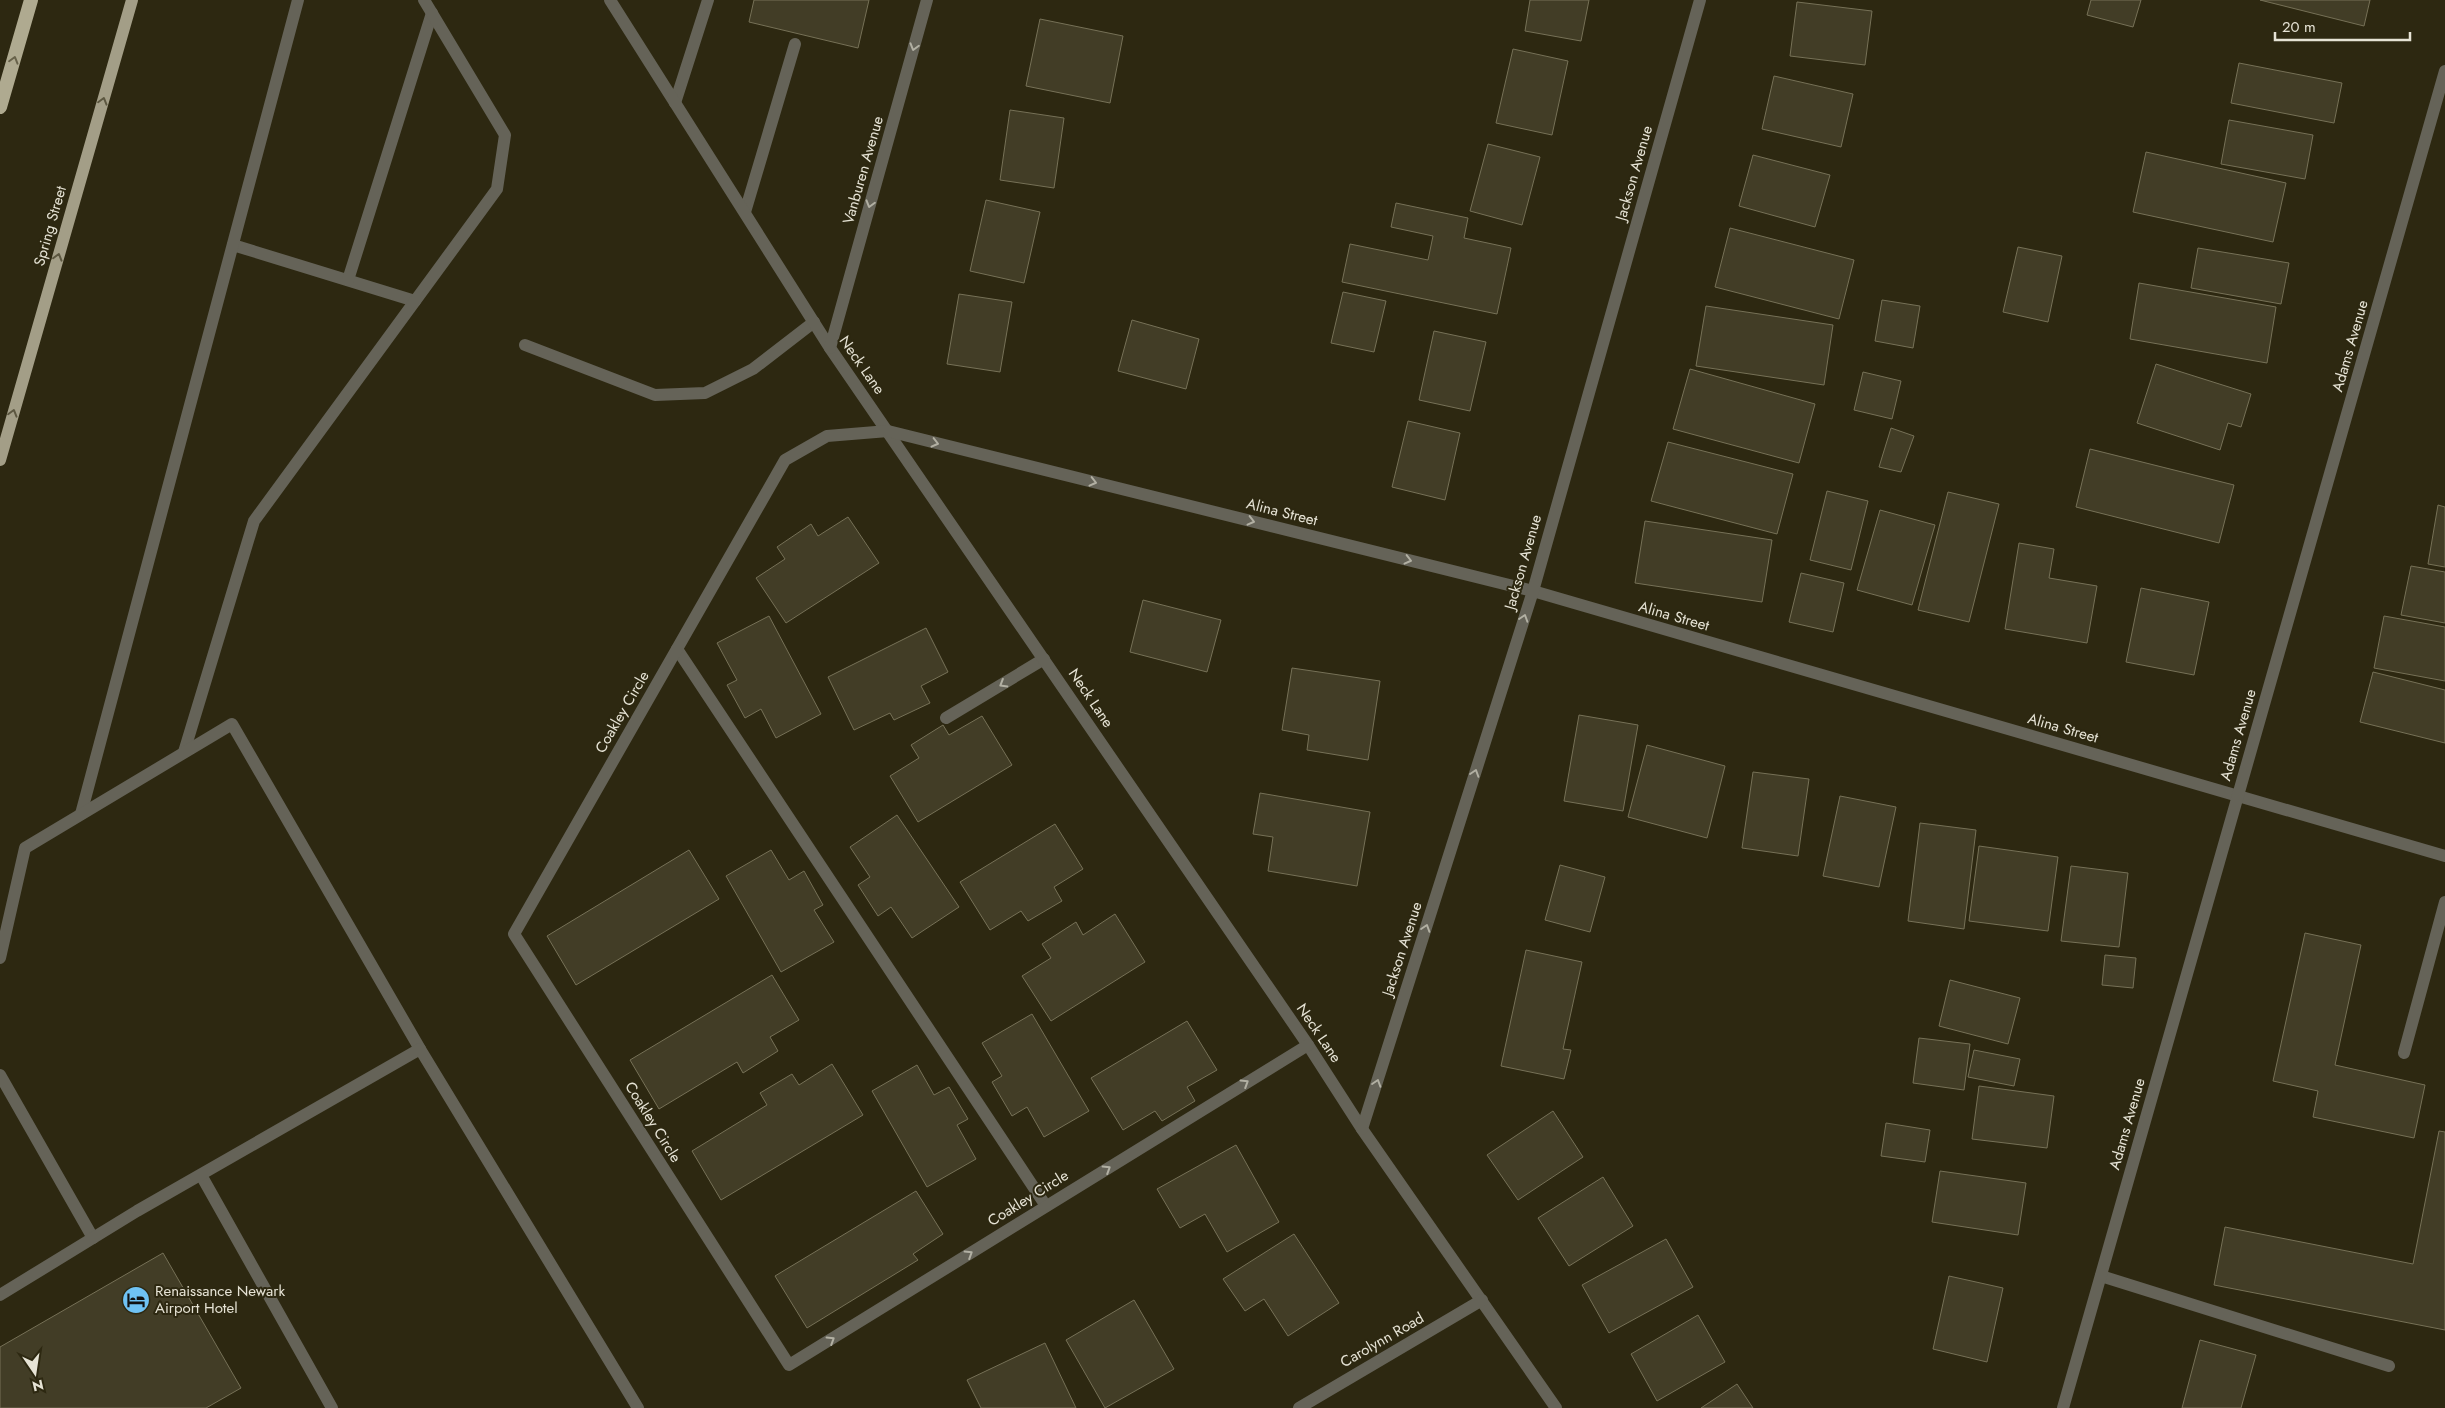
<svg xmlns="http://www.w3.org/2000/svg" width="2445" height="1408" viewBox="0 0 2445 1408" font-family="Jost,sans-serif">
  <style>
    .building { fill: #423d26; stroke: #767157 }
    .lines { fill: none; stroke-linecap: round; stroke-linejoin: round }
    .service { stroke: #656358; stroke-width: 12 }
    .minor { stroke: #656358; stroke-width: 12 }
    .primary { stroke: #a39e87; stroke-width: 12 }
    .trunk { stroke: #afaa90; stroke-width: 14 }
    .oneway { stroke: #b2b0a3 }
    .oneway2 { stroke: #68624a }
    .oneway3 { stroke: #5c5740 }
    .labels { text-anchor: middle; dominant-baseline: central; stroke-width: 4; stroke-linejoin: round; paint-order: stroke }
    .street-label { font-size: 15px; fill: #e6e3d5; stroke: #2d2811 }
    .poi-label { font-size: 15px; fill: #e6e3d5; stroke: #2d2811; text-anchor: start }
  </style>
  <rect width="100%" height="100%" fill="#2d2811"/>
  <!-- building -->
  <g class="building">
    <polygon points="754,0 869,0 858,48 749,22"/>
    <polygon points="1530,0 1589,0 1581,41 1525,31"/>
    <polygon points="2091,0 2141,0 2133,27 2087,15"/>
    <polygon points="2260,0 2370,0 2364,26"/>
    <polygon points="1797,2 1872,11 1865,65 1790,56"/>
    <polygon points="1040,19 1123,36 1110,103 1026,86"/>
    <polygon points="1513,49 1568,61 1552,135 1496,123"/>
    <polygon points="2239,63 2342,83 2334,123 2231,103"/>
    <polygon points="1774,76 1853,94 1841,147 1762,129"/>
    <polygon points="1010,110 1064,118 1054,188 1000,180"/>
    <polygon points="2229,120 2313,135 2305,179 2221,164"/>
    <polygon points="1488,144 1540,157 1522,225 1470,211"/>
    <polygon points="2146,152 2286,183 2273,242 2133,212"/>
    <polygon points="1753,155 1830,175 1815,227 1739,206"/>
    <polygon points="986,200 1040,212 1024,283 970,271"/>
    <polygon points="1396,203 1468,218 1464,238 1511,248 1497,314 1342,282 1350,244 1428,260 1433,236 1391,227"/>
    <polygon points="1730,228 1854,260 1839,319 1715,287"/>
    <polygon points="2018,247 2062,256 2048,322 2003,312"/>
    <polygon points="2198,248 2289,263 2281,304 2191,288"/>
    <polygon points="2139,283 2276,307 2267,363 2130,339"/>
    <polygon points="1343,292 1386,301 1374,352 1331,343"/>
    <polygon points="959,294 1012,302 1000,372 947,364"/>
    <polygon points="1882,300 1920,306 1913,348 1875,341"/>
    <polygon points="1706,306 1833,325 1824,385 1696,366"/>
    <polygon points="1132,320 1199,339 1186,389 1118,371"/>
    <polygon points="1434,331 1486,342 1470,411 1419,400"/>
    <polygon points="2156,364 2251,394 2241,427 2228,423 2220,450 2137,423"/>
    <polygon points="1690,369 1815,404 1799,463 1673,429"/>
    <polygon points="1863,372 1901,381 1892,419 1854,410"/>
    <polygon points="1408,421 1460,433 1445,500 1392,487"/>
    <polygon points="1891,428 1914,436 1901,472 1879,467"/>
    <polygon points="1668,442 1793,474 1777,534 1651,501"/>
    <polygon points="2090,449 2234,485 2219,543 2076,507"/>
    <polygon points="1827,491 1868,501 1851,570 1810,560"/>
    <polygon points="1948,492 1999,504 1969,622 1918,610"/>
    <polygon points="2438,505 2445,507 2445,567 2428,564"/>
    <polygon points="1880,510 1935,525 1912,605 1857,590"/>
    <polygon points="848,517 879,563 786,623 756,578 785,559 777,547 811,524 818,536"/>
    <polygon points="1645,521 1772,540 1762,602 1635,583"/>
    <polygon points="2019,543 2054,549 2049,578 2097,586 2087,643 2005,629"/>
    <polygon points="2411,566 2445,572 2445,623 2401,615"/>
    <polygon points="1801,573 1844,583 1833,632 1789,622"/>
    <polygon points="2141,588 2209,602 2194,675 2126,662"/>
    <polygon points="1143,600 1221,620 1207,672 1130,652"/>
    <polygon points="769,616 821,714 776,738 761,709 745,718 727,685 737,680 717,643"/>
    <polygon points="2384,616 2445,627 2445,681 2374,668"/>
    <polygon points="926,628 948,672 921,686 930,703 894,720 890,713 854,730 828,677"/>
    <polygon points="1292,668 1380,681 1368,760 1307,750 1309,735 1282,730"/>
    <polygon points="2373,672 2445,690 2445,743 2360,722"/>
    <polygon points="1579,715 1638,725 1623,811 1564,801"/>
    <polygon points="982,716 1012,765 918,822 890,776 919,758 911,745 943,725 949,735"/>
    <polygon points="1647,745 1725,766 1707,838 1628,817"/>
    <polygon points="1753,772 1809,779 1798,856 1742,848"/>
    <polygon points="1260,793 1370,812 1357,886 1268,871 1273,837 1253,834"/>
    <polygon points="1840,796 1896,807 1879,887 1823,876"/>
    <polygon points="897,815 959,907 912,938 891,907 878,916 858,885 870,877 850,847"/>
    <polygon points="1920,823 1976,830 1964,929 1908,921"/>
    <polygon points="1055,824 1083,869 1054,887 1062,901 1028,921 1021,911 990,930 960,882"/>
    <polygon points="1979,846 2058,857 2048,931 1969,921"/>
    <polygon points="689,850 719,899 576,985 547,936"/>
    <polygon points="771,850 789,880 804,871 823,905 814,910 834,942 781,972 726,876"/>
    <polygon points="1560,865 1605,877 1590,932 1545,920"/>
    <polygon points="2071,866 2128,873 2119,947 2061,941"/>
    <polygon points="1115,914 1145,962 1051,1021 1022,976 1051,958 1042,944 1076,922 1083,935"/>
    <polygon points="2305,933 2361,945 2335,1065 2425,1085 2414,1138 2313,1117 2318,1091 2273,1081"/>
    <polygon points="1526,950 1582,962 1563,1049 1571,1050 1564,1079 1501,1066"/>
    <polygon points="2105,955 2136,958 2133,988 2102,985"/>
    <polygon points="772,975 799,1020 770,1037 778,1051 743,1073 737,1062 659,1109 630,1060"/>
    <polygon points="1950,980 2020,998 2008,1044 1939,1026"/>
    <polygon points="1032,1014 1089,1111 1044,1137 1027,1107 1012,1116 992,1082 1002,1076 982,1043"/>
    <polygon points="1187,1021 1217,1070 1187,1087 1195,1101 1162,1121 1155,1111 1123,1130 1091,1078"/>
    <polygon points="1919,1038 1970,1044 1964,1090 1913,1083"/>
    <polygon points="1974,1050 2020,1059 2014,1086 1968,1077"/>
    <polygon points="832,1064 863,1115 721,1200 692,1151 767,1105 760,1093 792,1074 799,1085"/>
    <polygon points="917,1065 934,1095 949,1087 968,1119 957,1125 976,1159 927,1187 872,1091"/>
    <polygon points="1979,1086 2054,1096 2047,1148 1972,1139"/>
    <polygon points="1553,1111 1583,1157 1518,1200 1487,1155"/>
    <polygon points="1886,1123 1930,1130 1925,1162 1881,1156"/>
    <polygon points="2439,1131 2445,1132 2445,1330 2214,1285 2225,1227 2413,1264"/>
    <polygon points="1236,1145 1279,1222 1227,1252 1205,1214 1180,1228 1157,1189"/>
    <polygon points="1940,1171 2026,1183 2018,1235 1932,1222"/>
    <polygon points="1603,1177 1633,1226 1569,1266 1538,1218"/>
    <polygon points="916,1191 943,1234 913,1254 918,1260 807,1328 775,1276"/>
    <polygon points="1294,1234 1339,1303 1288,1336 1264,1299 1245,1311 1223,1279"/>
    <polygon points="1666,1239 1693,1287 1609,1333 1582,1285"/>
    <polygon points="163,1253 241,1388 206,1408 0,1408 0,1347"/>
    <polygon points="1949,1276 2003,1288 1987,1362 1933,1349"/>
    <polygon points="1134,1300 1174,1369 1105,1408 1066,1340"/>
    <polygon points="1698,1315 1725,1362 1657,1401 1631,1354"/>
    <polygon points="2200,1340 2256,1355 2241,1408 2182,1408"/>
    <polygon points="1045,1343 1076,1408 981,1408 967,1380"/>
    <polygon points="1737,1384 1753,1408 1701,1408"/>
  </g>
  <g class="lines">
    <!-- service -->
    <g class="service">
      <polyline points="675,103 708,0"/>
      <polyline points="745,212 795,44"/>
      <polyline points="233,245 415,301"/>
      <polyline points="348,280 432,13"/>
      <polyline points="525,345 655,395 705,393 753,369 814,322"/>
      <polyline points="677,649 1046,1206"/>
      <polyline points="946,718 1044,659"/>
      <polyline points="184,752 254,521 497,189 505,135 424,0"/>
      <polyline points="81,814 298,0"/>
      <polyline points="0,958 25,848 232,724 420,1049"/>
      <polyline points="2404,1053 2445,902"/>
      <polyline points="0,1075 93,1238"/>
      <polyline points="201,1175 332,1408"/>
      <polyline points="2101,1276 2389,1366"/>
      <polyline points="0,1295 137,1211 420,1049 638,1408"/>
    </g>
    <!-- minor -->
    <g class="minor">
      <polyline points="610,0 830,348 1308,1045 1362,1129 1556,1408"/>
      <polyline points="830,348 927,0"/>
      <polyline points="1308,1045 789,1365 514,934 785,460 827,436 888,431 1533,591 2445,856"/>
      <polyline points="1362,1129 1533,591 1700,0"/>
      <polyline points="1299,1408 1482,1300"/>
      <polyline points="2063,1408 2445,71"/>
    </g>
    <!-- primary -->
    <polyline class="primary" points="0,460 132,0"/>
    <!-- trunk -->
    <polyline class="trunk" points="0,107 31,0"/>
  </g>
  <!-- one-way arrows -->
  <defs><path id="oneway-chevron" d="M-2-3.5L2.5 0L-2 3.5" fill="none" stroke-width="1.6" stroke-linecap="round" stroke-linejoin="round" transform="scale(1.25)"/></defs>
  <g class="oneway">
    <use href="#oneway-chevron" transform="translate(914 47) rotate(106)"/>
    <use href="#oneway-chevron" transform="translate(870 204) rotate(106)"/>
    <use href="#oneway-chevron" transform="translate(935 443) rotate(14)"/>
    <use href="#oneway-chevron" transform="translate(1093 482) rotate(14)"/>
    <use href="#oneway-chevron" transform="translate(1251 521) rotate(14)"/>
    <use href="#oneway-chevron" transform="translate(1408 560) rotate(14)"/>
    <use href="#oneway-chevron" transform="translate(1524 618) rotate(-72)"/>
    <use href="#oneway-chevron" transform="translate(1003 684) rotate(149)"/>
    <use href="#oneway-chevron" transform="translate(1475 773) rotate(-72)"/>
    <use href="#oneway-chevron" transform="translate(1426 928) rotate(-72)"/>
    <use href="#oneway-chevron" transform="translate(1245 1083) rotate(-32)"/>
    <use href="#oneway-chevron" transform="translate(1377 1083) rotate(-72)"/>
    <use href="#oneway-chevron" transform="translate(1107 1169) rotate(-32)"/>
    <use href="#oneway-chevron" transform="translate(969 1254) rotate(-32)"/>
    <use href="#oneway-chevron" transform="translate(831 1340) rotate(-32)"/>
  </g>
  <use class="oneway2" href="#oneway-chevron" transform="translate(14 60) rotate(-74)"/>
  <g class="oneway3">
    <use href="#oneway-chevron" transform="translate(103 101) rotate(-74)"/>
    <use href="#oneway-chevron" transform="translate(58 257) rotate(-74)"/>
    <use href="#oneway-chevron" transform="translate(13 413) rotate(-74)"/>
  </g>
  <!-- icons -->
  <defs>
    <g id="hotel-disc" transform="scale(1.4375)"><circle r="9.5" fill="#6fc2f4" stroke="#2d2811"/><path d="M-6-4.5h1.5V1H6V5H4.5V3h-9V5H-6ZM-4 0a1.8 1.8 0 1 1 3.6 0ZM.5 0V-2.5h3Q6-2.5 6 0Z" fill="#111"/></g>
  </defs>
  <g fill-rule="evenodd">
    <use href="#hotel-disc" x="136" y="1300"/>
  </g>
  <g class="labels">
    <!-- street labels -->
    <g class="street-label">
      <text transform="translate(863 170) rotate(-74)">Vanburen Avenue</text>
      <text transform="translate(1634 173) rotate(-74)">Jackson Avenue</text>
      <text transform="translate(50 226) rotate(-74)">Spring Street</text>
      <text transform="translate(2350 346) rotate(-74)">Adams Avenue</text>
      <text transform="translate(862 365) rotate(55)">Neck Lane</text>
      <text transform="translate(1282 512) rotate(14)">Alina Street</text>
      <text transform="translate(1523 562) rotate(-74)">Jackson Avenue</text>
      <text transform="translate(1674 616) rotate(16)">Alina Street</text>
      <text transform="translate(1091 698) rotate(56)">Neck Lane</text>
      <text transform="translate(622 712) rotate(-60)">Coakley Circle</text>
      <text transform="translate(2063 728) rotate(16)">Alina Street</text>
      <text transform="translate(2238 735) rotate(-74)">Adams Avenue</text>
      <text transform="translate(1402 949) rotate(-72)">Jackson Avenue</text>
      <text transform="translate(1319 1033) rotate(56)">Neck Lane</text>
      <text transform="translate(653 1122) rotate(58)">Coakley Circle</text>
      <text transform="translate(2127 1124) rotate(-74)">Adams Avenue</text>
      <text transform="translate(1028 1198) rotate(-32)">Coakley Circle</text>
      <text transform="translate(1382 1340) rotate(-30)">Carolynn Road</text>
    </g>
    <!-- poi labels -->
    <g class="poi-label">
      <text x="155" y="1291">Renaissance Newark<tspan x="155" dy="17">Airport Hotel</tspan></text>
    </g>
  </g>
  <!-- north arrow -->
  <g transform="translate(35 1373) rotate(167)" stroke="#2d2811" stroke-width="4" paint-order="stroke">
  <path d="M0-4L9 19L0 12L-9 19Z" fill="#e6e3d5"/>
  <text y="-8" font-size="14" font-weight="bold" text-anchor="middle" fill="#e6e3d5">N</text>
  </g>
  <!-- scale -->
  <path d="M2275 32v8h135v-8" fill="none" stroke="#e6e3d5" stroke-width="2.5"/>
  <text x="2282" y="32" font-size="15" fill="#e6e3d5" stroke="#2d2811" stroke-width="4" paint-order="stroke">20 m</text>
</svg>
